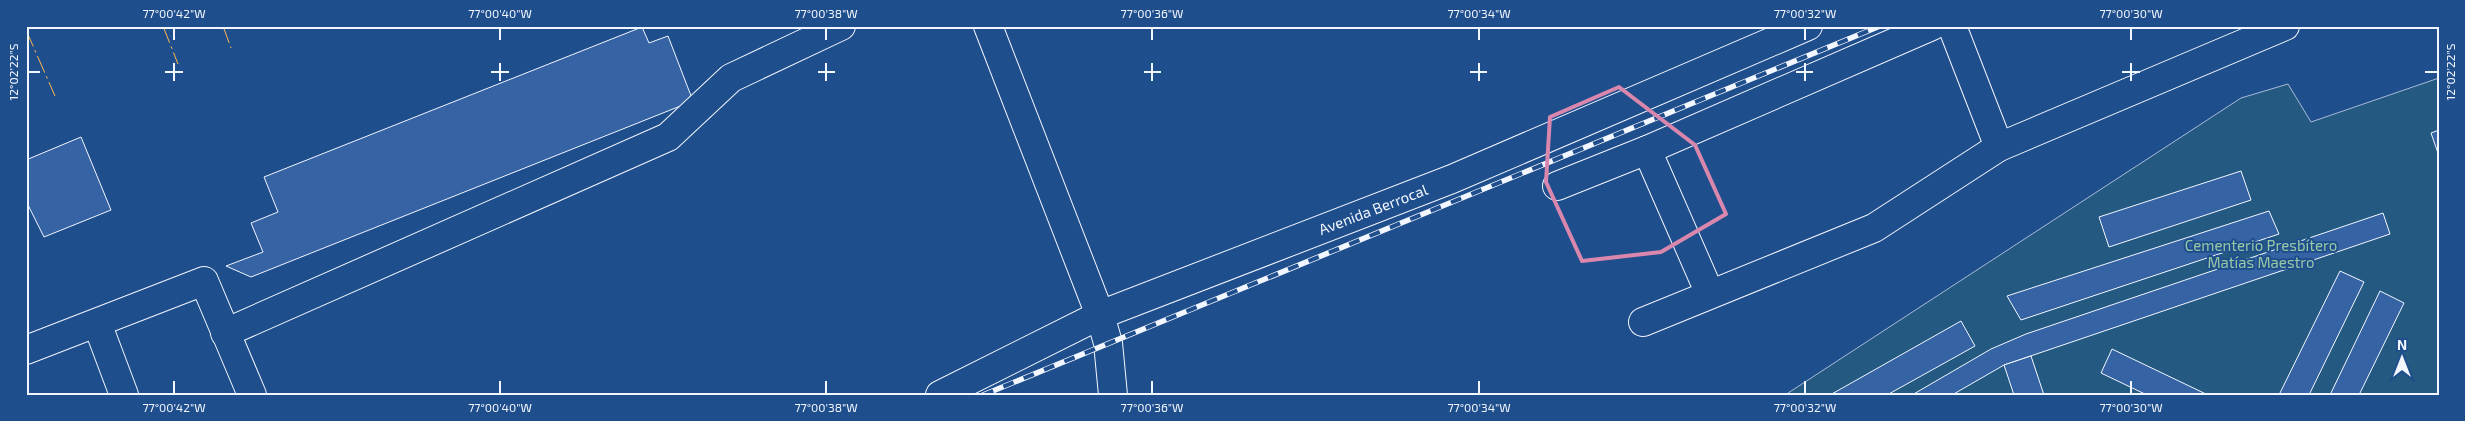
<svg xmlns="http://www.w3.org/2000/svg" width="2465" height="421" viewBox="0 0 2465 421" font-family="'Exo 2',sans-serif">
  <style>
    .green { fill: #245a82; stroke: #a8bbd7 }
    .building { fill: #3563a3; stroke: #f2f6ff }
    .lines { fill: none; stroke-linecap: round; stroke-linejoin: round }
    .minor-casing { stroke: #f2f6ff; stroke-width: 30 }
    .minor { stroke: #1f4e8c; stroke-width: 28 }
    .rail-casing { stroke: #f2f6ff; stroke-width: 5.5 }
    .rail { stroke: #1f4e8c; stroke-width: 4; stroke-dasharray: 11; stroke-linecap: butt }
    .power { stroke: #ffb74d; stroke-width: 1; stroke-dasharray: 18 4 2.5 4; stroke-linecap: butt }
    .marked { fill: none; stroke: #da87ad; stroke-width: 4; stroke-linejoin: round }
    .ticks { fill: none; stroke: #f2f6ff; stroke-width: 2 }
    .labels { text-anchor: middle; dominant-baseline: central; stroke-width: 4; stroke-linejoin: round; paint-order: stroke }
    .street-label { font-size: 15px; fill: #f2f6ff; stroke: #1f4e8c }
    .park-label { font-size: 15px; fill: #97c8a6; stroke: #1f4e8c }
    .neatline { fill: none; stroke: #f2f6ff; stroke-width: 2 }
    .ticks-label { font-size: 12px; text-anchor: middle; fill: #f2f6ff }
  </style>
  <rect width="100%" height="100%" fill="#1f4e8c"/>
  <!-- green -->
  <polygon class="green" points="2439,78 2439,395 1785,395 2241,98 2288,84 2311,122"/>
  <!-- building -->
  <g class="building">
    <polygon points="642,27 649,43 668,36 693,101 251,277 226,266 263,252 251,223 278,212 264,177"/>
    <polygon points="2439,130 2439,156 2431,133"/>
    <polygon points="81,137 111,210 44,237 26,201 26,160"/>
    <polygon points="2241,171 2251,200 2109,247 2099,217"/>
    <polygon points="2269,211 2279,234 2021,320 2007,296"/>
    <polygon points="2383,213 2390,234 2004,365 1952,395 1912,395 1991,349 2026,334"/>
    <polygon points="2340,271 2364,282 2309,395 2279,395"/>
    <polygon points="2380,291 2404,303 2359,395 2330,395"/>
    <polygon points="1961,321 1975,346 1887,395 1830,395"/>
    <polygon points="2112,349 2208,395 2147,395 2101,373"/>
    <polygon points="2031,356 2044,395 2014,395 2004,365"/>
  </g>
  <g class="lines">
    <!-- minor casing -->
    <g class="minor-casing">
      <g id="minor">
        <polyline points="988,26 1100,315 1108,343 1113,395"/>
        <polyline points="1952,26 1999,147"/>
        <polyline points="1647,150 1710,294"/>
        <polyline points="1557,186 1647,150 1932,26"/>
        <polyline points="1643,322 1874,228 1999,147 2285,26"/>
        <polyline points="97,323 124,395"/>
        <polyline points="225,333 668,137 731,78 841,26"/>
        <polyline points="26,350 204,281 252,395"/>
        <polyline points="940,395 1100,315 1452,179 1808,26"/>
      </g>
    </g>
    <!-- minor -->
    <use href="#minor" class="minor"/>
    <!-- rail casing -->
    <g class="rail-casing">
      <polyline id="rail" points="983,395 1880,26"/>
    </g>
    <!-- rail -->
    <use href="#rail" class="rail"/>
    <!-- power -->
    <g class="power">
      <polyline points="163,26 178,64"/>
      <polyline points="223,26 231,48"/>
      <polyline points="283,26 283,27"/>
      <polyline points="26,30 55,96"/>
    </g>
  </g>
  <!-- marked area -->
  <path class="marked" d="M1619,87L1695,145L1726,214L1661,252L1582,261L1546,182L1550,117Z"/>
  <!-- ticks -->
  <path class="ticks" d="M174,28V40M500,28V40M826,28V40M1152,28V40M1479,28V40M1805,28V40M2131,28V40M174,63V81M500,63V81M826,63V81M1152,63V81M1479,63V81M1805,63V81M2131,63V81M28,72H40M165,72H183M491,72H509M818,72H835M1144,72H1161M1470,72H1487M1796,72H1813M2122,72H2140M2425,72H2438M174,381V394M500,381V394M826,381V394M1152,381V394M1479,381V394M1805,381V394M2131,381V394"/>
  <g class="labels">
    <!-- street labels -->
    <g class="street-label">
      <text transform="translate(1373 209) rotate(-21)">Avenida Berrocal</text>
    </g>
    <!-- park labels -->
    <g class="park-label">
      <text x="2261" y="245">Cementerio Presbítero<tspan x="2261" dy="17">Matías Maestro</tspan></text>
    </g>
  </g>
  <!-- border -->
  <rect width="2465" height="421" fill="none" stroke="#1f4e8c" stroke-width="55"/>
  <!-- north arrow -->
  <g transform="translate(2402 358)" stroke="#1f4e8c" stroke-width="4" paint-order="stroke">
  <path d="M0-4L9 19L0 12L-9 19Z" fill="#f2f6ff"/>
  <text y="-8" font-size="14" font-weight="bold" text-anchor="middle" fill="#f2f6ff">N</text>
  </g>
  <rect x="28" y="28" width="2410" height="366" class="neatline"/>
  <g class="ticks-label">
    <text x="174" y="18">77°00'42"W</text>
    <text x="500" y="18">77°00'40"W</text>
    <text x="826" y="18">77°00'38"W</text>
    <text x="1152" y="18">77°00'36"W</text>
    <text x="1479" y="18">77°00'34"W</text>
    <text x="1805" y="18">77°00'32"W</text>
    <text x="2131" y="18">77°00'30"W</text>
    <text transform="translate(14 72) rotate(-90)" y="4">12°02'22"S</text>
    <text transform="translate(2451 72) rotate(-90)" y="4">12°02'22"S</text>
    <text x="174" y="412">77°00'42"W</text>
    <text x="500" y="412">77°00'40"W</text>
    <text x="826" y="412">77°00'38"W</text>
    <text x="1152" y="412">77°00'36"W</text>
    <text x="1479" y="412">77°00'34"W</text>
    <text x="1805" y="412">77°00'32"W</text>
    <text x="2131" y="412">77°00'30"W</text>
  </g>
</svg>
